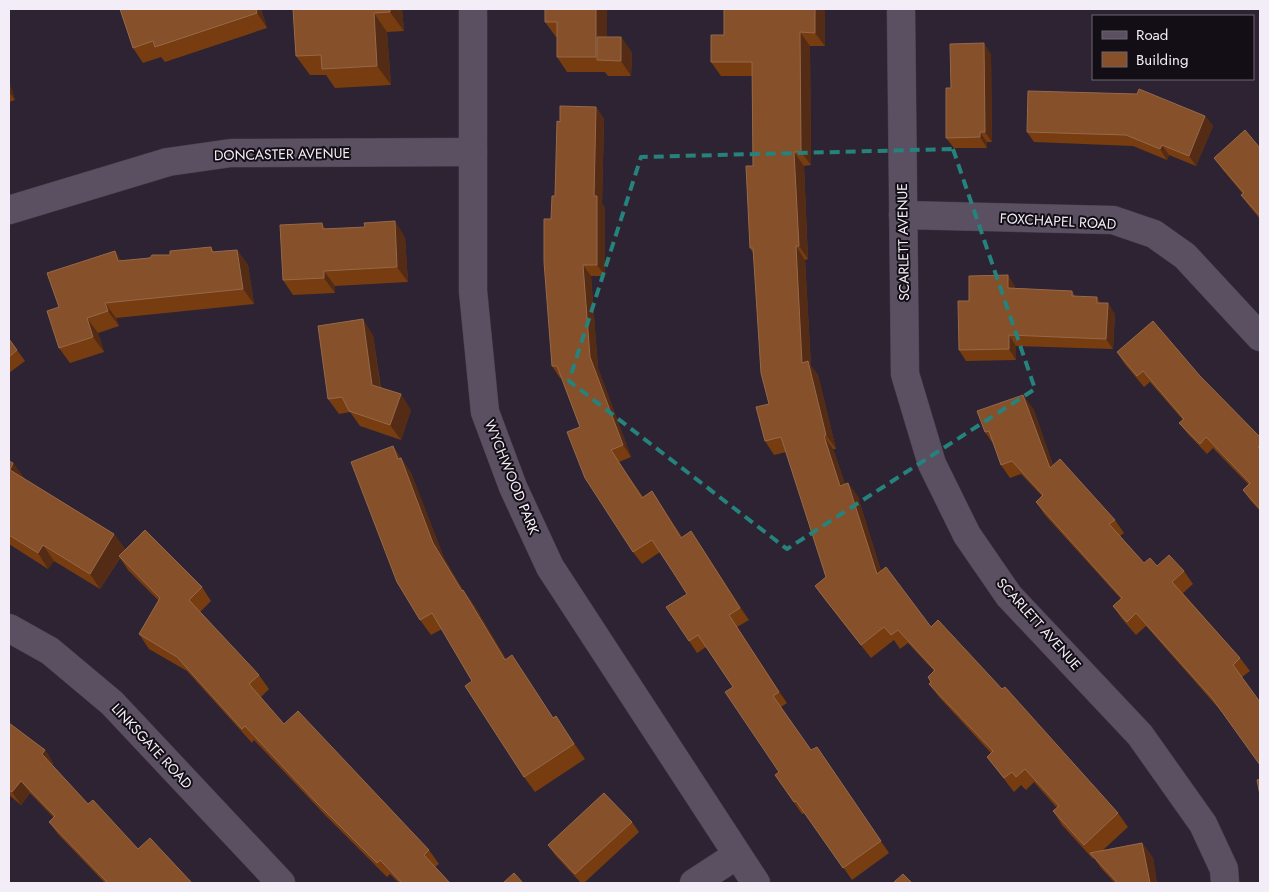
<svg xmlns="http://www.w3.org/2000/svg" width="1269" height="892" viewBox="0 0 1269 892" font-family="Jost,sans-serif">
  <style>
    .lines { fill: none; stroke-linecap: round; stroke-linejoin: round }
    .minor-casing { stroke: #463e4b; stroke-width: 29 }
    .minor { stroke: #5a5061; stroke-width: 28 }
    .wall { fill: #773d11 }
    .shaded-wall { fill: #542b14 }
    .building { fill: #85502a; stroke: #96694a }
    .marked { fill: none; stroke: #26827c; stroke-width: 4; stroke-dasharray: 10 6; stroke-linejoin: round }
    .labels { text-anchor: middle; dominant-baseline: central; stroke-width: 4; stroke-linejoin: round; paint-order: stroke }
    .street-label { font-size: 14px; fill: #f3edf7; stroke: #130e15 }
  </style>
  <rect width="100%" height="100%" fill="#2d2332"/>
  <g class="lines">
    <!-- minor casing -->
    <g class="minor-casing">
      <g id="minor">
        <polyline points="473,9 473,291 485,412 513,487 550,567 756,883"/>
        <polyline points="901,9 905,374 932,464 967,535 1009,596 1140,735 1203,824 1224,869 1225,883"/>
        <polyline points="9,210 168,162 231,153 473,152"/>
        <polyline points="903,215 1113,220 1154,234 1185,256 1260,337"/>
        <polyline points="9,628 50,651 112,703 281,883"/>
        <polyline points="694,883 737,855"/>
      </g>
    </g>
    <!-- minor -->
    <use href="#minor" class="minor"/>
  </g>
  <!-- wall -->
  <g class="wall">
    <polygon points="120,9 261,9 267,28 165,62 161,57 143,63 133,48"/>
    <polygon points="293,9 402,9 404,31 387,32 391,85 335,88 326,75 310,75 296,56"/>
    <polygon points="607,9 607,37 621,37 632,53 631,76 608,76 605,72 567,72 557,57 557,37 556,37 545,22"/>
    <polygon points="825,9 825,46 810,46 811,165 804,166 808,259 805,260 811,366 818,375 836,449 833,449 845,484 848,483 858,497 881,571 931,627 1118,813 1128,827 1103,850 1142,843 1153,858 1157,883 1113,883 1115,883 1101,868 1094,858 1093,859 1062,825 1053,811 1057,808 1034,782 1026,790 1021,785 1014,792 997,770 987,757 991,753 939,697 929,684 931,682 928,677 934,671 908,643 900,649 894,640 871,658 825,600 815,586 826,577 786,452 774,455 765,441 769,404 753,253 750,248 753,166 752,76 721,76 711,62 724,35"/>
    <polygon points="991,54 992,142 987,142 987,148 954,148 946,138 951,88"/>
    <polygon points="9,81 15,100 9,102"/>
    <polygon points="596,107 604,119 602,204 605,208 605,276 591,276 598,368 631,457 619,462 643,497 652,491 682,537 699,543 749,620 737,627 787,703 781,707 811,750 817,747 889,853 852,880 805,813 802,814 775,775 779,772 733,687 706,647 697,653 689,641 687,594 660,552 642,564 633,552 580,427 562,378 560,378 552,366 551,219 555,196 560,122"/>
    <polygon points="1205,116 1213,126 1196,166 1169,155 1167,160 1133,146 1034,142 1027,132"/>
    <polygon points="1260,148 1260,219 1250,207 1241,195 1243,194 1223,170 1214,158"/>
    <polygon points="327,229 405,237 408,282 335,286 335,293 293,295 283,280"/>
    <polygon points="211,247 214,252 237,250 248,265 254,304 116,318 119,326 98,333 104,352 70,363 59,348 121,261 170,255"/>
    <polygon points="1015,286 1015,288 1072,291 1075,296 1101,303 1115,314 1113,349 1016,346 1016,360 966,361 959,350 969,301"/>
    <polygon points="373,335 381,388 411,410 401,440 360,426 350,412 339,414 328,399"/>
    <polygon points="9,339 25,361 9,373"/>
    <polygon points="1117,352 1200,376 1260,437 1260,511 1250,500 1243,490 1249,485 1213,448 1207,454 1187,433 1179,423 1183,420 1150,382 1144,387 1124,363"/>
    <polygon points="1033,408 1053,465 1115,520 1124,533 1120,536 1144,563 1184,571 1193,584 1183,593 1240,658 1250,671 1242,677 1221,711 1146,626 1136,635 1122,619 1113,606 1121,599 1045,515 1036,502 1042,496 1021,474 1010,478 1001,465 994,445 985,432"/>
    <polygon points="393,446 411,473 444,558 463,590 474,605 506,659 522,670 553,718 566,731 585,759 535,792 524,777 472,681 442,629 431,635 420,620"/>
    <polygon points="9,461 13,463 24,478 114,534 125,549 124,551 202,587 211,601 200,612 259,675 269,689 261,697 284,724 429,850 439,864 435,867 450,883 399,883 390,874 387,877 326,816 254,740 252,743 187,671 149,649 139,634 159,601 128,570 120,558 100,589 54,561 48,569 9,544"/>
    <polygon points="9,723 45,750 53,763 52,765 88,804 138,849 192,883 105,883 58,834 49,822 54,818 30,793 21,805 9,795"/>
    <polygon points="632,822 639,832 584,883 581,883 555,855 548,845"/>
  </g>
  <!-- shaded-wall -->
  <g class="shaded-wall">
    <polygon points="256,9 261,9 267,28 257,13"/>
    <polygon points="390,9 402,9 404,31 390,12"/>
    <polygon points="596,9 607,9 607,60 599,60 596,57"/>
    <polygon points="815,9 825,9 825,46 815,33"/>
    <polygon points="374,13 387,32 391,85 377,66"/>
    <polygon points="800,32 810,46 811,165 801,152"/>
    <polygon points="621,37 632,53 631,76 621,61"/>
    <polygon points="984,43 991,54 992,142 985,132"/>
    <polygon points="9,81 15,100 9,92"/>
    <polygon points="596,107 604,119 602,204 605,208 605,276 597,265 594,196"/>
    <polygon points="1205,116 1213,126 1196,166 1189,156"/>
    <polygon points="980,132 987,142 987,148 980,137"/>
    <polygon points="1162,145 1169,155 1167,160 1160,149"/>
    <polygon points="794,152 804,166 808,259 799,246"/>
    <polygon points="395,221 405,237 408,282 397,267"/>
    <polygon points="322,223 333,238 323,229"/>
    <polygon points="796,246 805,260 811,366 818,375 836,449 826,435 802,363"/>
    <polygon points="237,250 248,265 254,304 243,289"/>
    <polygon points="115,251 125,266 118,261"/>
    <polygon points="583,265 591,276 598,368 631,457 623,445 590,357"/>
    <polygon points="324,271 335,286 335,293 324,278"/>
    <polygon points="1008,275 1015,286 1015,298 1008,288"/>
    <polygon points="1097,297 1104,307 1097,303"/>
    <polygon points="105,303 116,318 119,326 108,311"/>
    <polygon points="1108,303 1115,314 1113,349 1106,339"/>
    <polygon points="87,318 98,333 104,352 93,337"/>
    <polygon points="363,319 373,335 382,400 372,385"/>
    <polygon points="1009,335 1016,346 1016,360 1009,349"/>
    <polygon points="401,394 411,410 401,440 390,425"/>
    <polygon points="1023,395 1033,408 1059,482 1050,468"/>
    <polygon points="824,436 833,449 850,499 840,486"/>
    <polygon points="393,446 411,473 444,558 472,606 462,591 433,543"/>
    <polygon points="13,463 24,478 10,470"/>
    <polygon points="848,483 858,497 886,588 877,574"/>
    <polygon points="652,491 660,503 689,550 681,538"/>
    <polygon points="691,531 699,543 749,620 740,608"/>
    <polygon points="114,534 125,549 100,589 90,574"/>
    <polygon points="43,545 54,561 48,569 38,553"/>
    <polygon points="463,590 474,605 515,675 505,660"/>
    <polygon points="729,615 737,627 787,703 779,692"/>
    <polygon points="556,716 566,731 585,759 574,744"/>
    <polygon points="45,750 53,763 50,767 42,754"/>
    <polygon points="21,781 30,793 21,805 12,792"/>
    <polygon points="1142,843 1153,858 1157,883 1150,883"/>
  </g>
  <!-- building -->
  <g class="building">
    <polygon points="120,9 256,9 257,13 155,47 153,41 133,48"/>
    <polygon points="293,9 390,9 390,12 374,13 377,66 322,69 321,55 296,56"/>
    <polygon points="545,9 596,9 596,57 557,57 557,22 545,22"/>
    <polygon points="724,9 815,9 815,33 800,32 801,152 794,152 799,246 796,246 802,363 808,361 826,435 824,436 840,486 848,483 877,574 886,567 931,627 938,620 1002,689 1005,687 1118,813 1084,845 1053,811 1059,806 1025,769 1016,777 1012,772 1004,778 987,757 993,751 929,684 931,682 928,677 935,670 898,630 891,635 884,627 861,645 815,586 826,577 781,437 765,441 756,407 769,404 761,373 753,248 750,248 746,166 753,166 752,62 711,62 711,35 724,35"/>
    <polygon points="597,37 621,37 621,61 597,60"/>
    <polygon points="984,43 985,132 980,132 980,137 946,138 946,88 951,88 950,44"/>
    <polygon points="1139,89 1205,116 1189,156 1162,145 1160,149 1126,135 1027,132 1028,91 1137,94"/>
    <polygon points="560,106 596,107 594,196 597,196 597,265 583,265 590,357 623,445 611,450 642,498 652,491 681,538 691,531 740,608 729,615 779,692 773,696 811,750 817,747 881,841 843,868 796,801 794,802 775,775 779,772 725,692 733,687 698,635 689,641 666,607 687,594 673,572 652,540 633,552 585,478 567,432 580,427 557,366 552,366 544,262 544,219 551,219 552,196 555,196 557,121 560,122"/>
    <polygon points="1245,130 1260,148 1260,216 1241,195 1244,193 1214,158"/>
    <polygon points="395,221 397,267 324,271 324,278 283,280 280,225 322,223 323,229 365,227 364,223"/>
    <polygon points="211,247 212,252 237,250 243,289 105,303 108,311 87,318 93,337 59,348 47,311 59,307 47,273 115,251 118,261 150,258 152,255 170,255 170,251"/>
    <polygon points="1008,275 1008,288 1072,291 1072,296 1097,297 1097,303 1108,303 1106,339 1009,335 1009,349 959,350 958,301 969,301 969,276"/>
    <polygon points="363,319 372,385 401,394 390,425 349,411 342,397 328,399 318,326"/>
    <polygon points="1153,321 1200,376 1260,437 1260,445 1258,447 1260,449 1260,509 1243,490 1250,483 1206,437 1200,444 1179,423 1184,419 1143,371 1137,376 1117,352"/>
    <polygon points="9,339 17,350 9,357"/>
    <polygon points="1023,395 1050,468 1060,459 1115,520 1109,524 1144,563 1150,558 1157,566 1169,555 1184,571 1172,582 1240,658 1233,665 1260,702 1260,765 1212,698 1136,613 1127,622 1113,606 1122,598 1036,502 1043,495 1012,461 1001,465 989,431 985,432 977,411"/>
    <polygon points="393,446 398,459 401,458 433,543 462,591 463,590 505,660 512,655 553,718 556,716 574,744 524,777 465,686 472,681 432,613 420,620 397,582 351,462"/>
    <polygon points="9,461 13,463 10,470 114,534 90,574 43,545 38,553 9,535"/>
    <polygon points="145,530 202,587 189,600 259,675 249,684 284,724 298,711 429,850 424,855 450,883 402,883 380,860 377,863 316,802 245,726 242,729 177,657 139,634 160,598 119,556"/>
    <polygon points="9,723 45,750 42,754 88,804 93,800 138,849 150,838 192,883 108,883 49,822 55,816 21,781 12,792 9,790"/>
    <polygon points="1260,779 1260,795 1257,780"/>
    <polygon points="604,793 632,822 575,874 548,845"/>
    <polygon points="1142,843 1150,883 1113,883 1117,882 1090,853"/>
    <polygon points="514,873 523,883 503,883"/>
    <polygon points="903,874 912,883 893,883"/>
  </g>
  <!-- marked area -->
  <path class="marked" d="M953,149L1035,389L787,549L569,381L641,157Z"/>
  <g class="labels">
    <!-- street labels -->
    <g class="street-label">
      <text transform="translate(282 154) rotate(-1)">DONCASTER AVENUE</text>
      <text transform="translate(1058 221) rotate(3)">FOXCHAPEL ROAD</text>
      <text transform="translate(903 242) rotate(-91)">SCARLETT AVENUE</text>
      <text transform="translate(512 477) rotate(68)">WYCHWOOD PARK</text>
      <text transform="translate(1039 624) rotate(48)">SCARLETT AVENUE</text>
      <text transform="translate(152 746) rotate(47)">LINKSGATE ROAD</text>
    </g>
  </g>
  <!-- border -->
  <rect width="1269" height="892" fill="none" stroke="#f3edf7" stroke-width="20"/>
  <!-- legend -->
  <rect x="1092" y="15" width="162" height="65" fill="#130e15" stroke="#6d676f"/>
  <rect x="1102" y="31" width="25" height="8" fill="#5a5061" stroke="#6d676f"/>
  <text x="1136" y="40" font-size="15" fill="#f3edf7">Road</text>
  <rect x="1102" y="52" width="25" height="15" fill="#85502a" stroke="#6d676f"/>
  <text x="1136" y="65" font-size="15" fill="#f3edf7">Building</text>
</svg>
